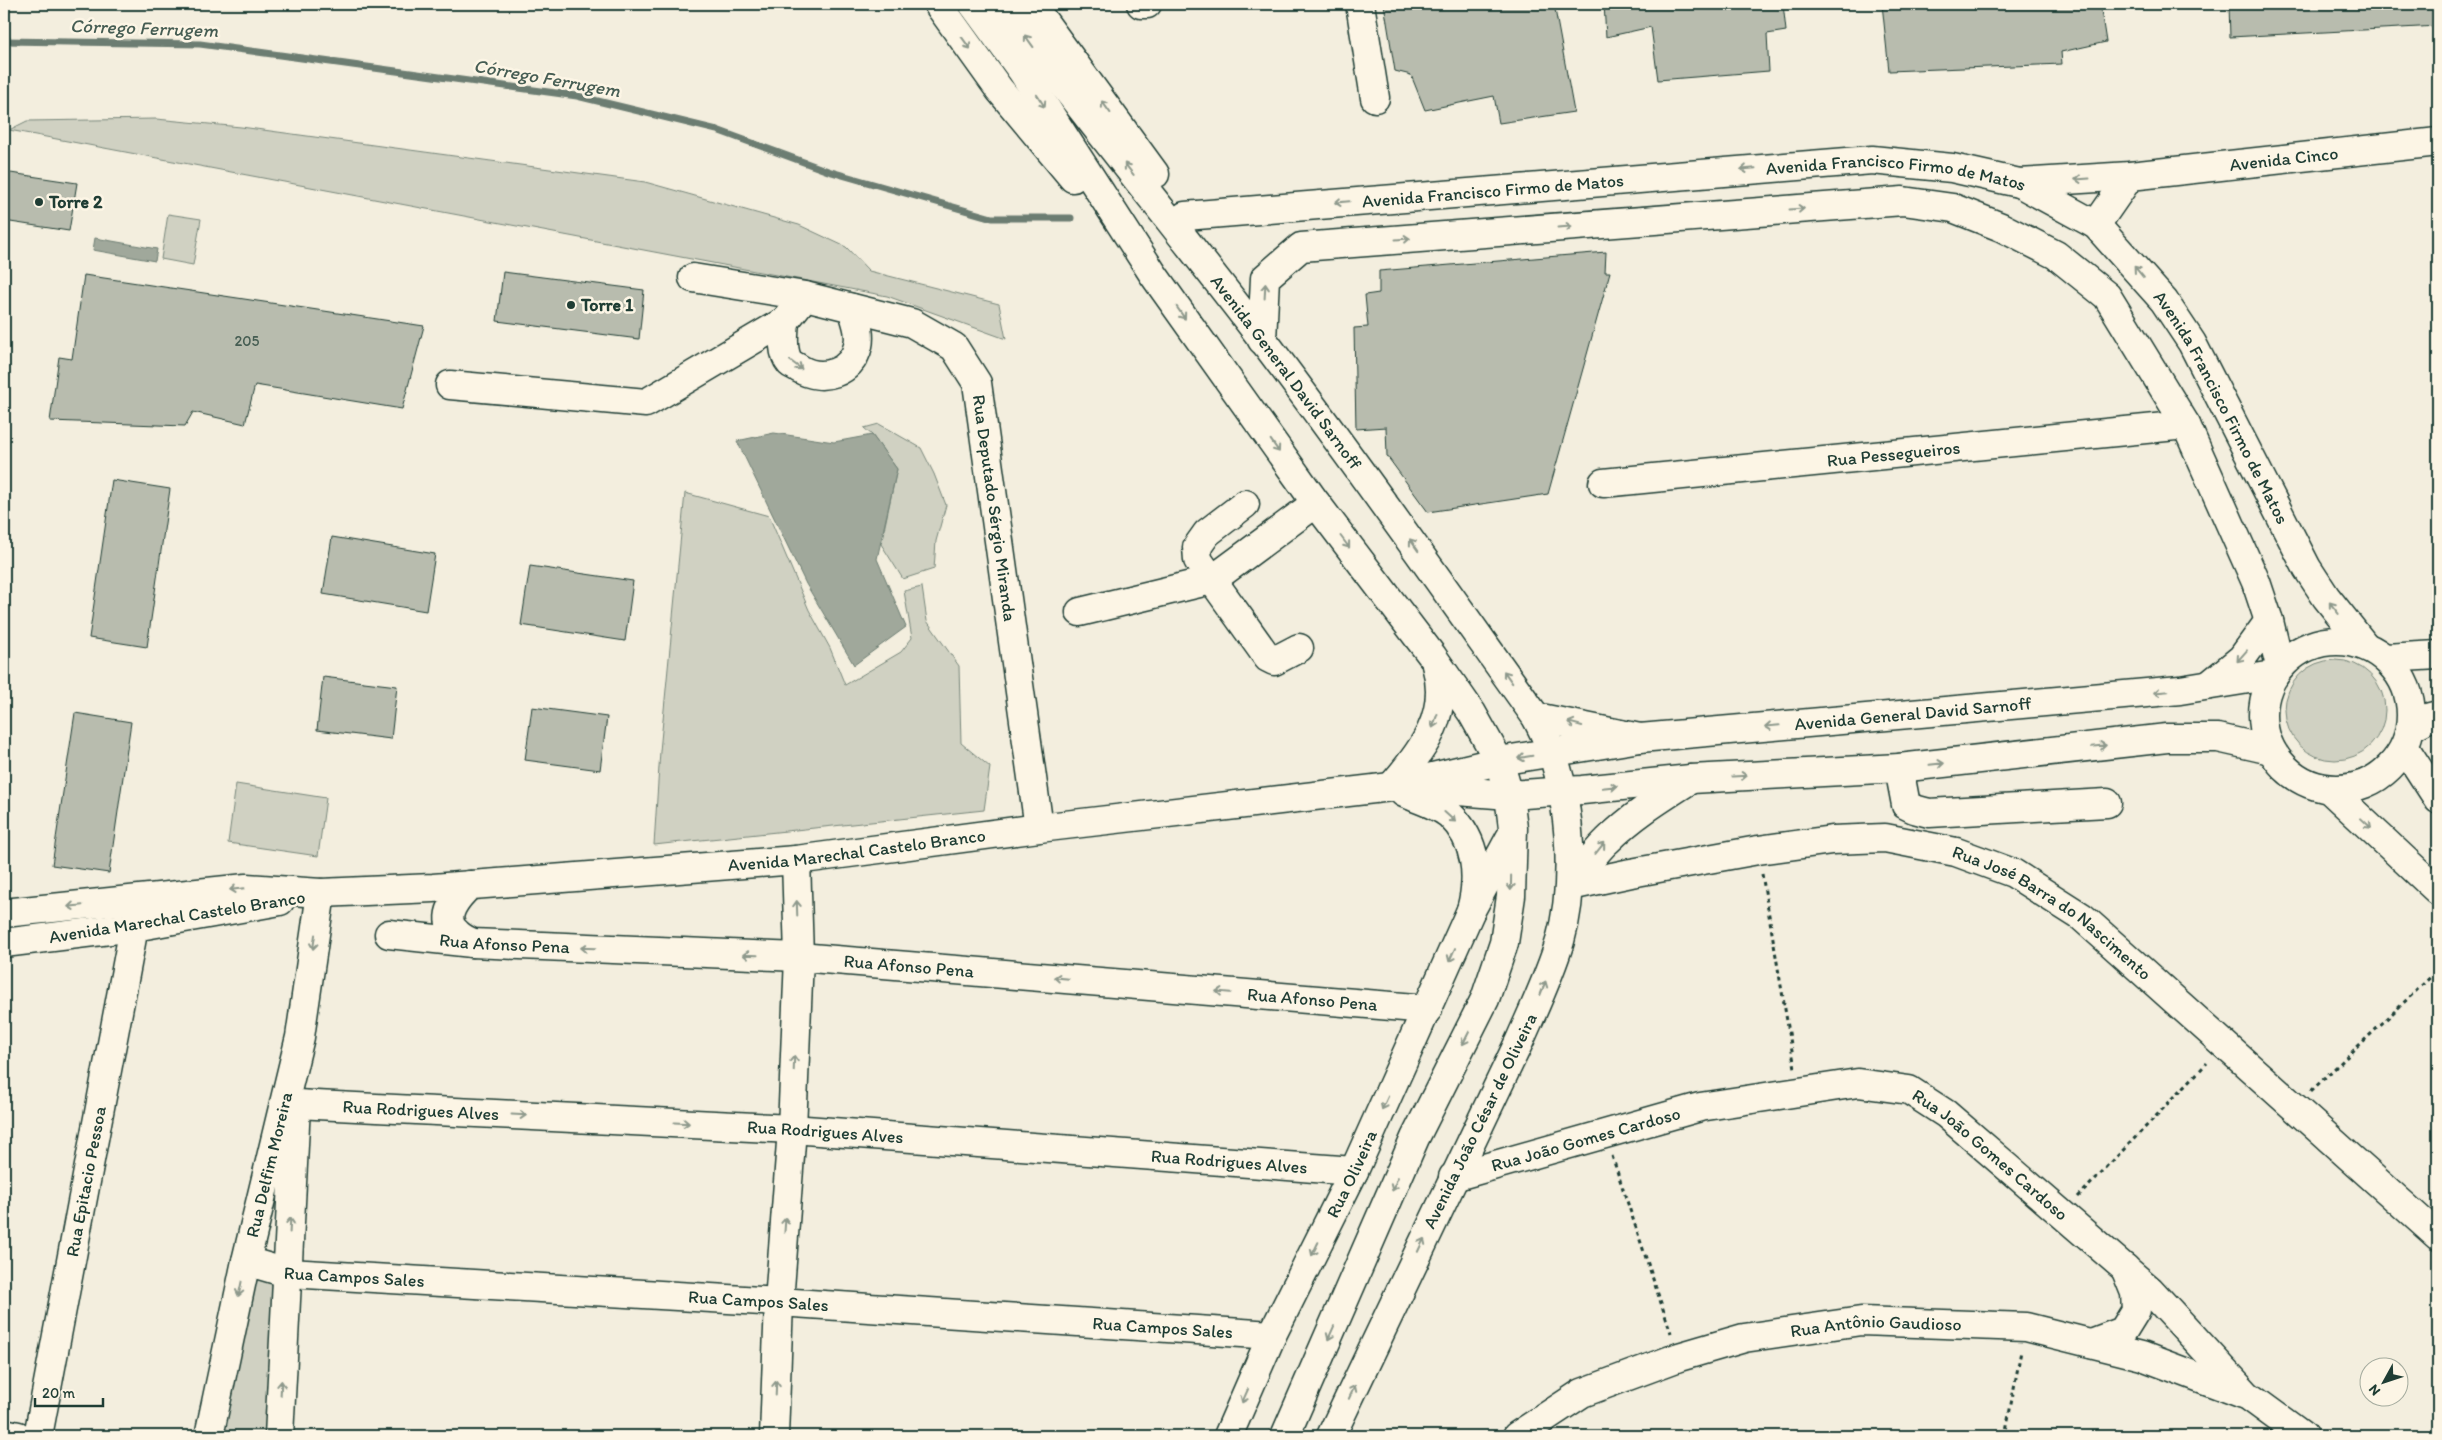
<svg xmlns="http://www.w3.org/2000/svg" width="2442" height="1440" viewBox="0 0 2442 1440" font-family="Itim,sans-serif">
  <style>
    .green { fill: #d0d1c2; stroke: #78877b }
    .water { fill: #a0a89b; stroke: #6c7d72 }
    .lines { fill: none; stroke-linecap: round; stroke-linejoin: round }
    .stream { stroke: #6c7d72; stroke-width: 7 }
    .building { fill: #b8bcae; stroke: #1f3d34 }
    .minor-casing { stroke: #1f3d34; stroke-width: 31 }
    .major-casing { stroke: #1f3d34; stroke-width: 31 }
    .path { stroke: #1f3d34; stroke-width: 3; stroke-dasharray: 4 4; stroke-linecap: butt }
    .minor { stroke: #fcf5e5; stroke-width: 28 }
    .major { stroke: #fcf5e5; stroke-width: 28 }
    .oneway { stroke: #8e998c }
    .poi-dot { fill: #1f3d34; stroke: #fcf5e5; stroke-width: 2 }
    .labels { text-anchor: middle; dominant-baseline: central; stroke-width: 5; stroke-linejoin: round; paint-order: stroke }
    .number-label { font-size: 15px; fill: #455d52 }
    .street-label { font-size: 18px; fill: #1f3d34; stroke: #fcf5e5 }
    .poi-label { font-size: 18px; font-weight: bold; fill: #1f3d34; stroke: #fcf5e5; text-anchor: start }
    .water-label { font-size: 19px; font-style: italic; fill: #465d53; stroke: #fcf5e5 }
  </style>
  <rect width="100%" height="100%" fill="#f3eede"/>
  <filter id="ink" filterUnits="userSpaceOnUse"><feTurbulence type="fractalNoise" baseFrequency=".02" numOctaves="2"/><feDisplacementMap in="SourceGraphic" scale="10" xChannelSelector="R" yChannelSelector="G"/><feConvolveMatrix kernelMatrix="1 2 1 2 8 2 1 2 1" color-interpolation-filters="sRGB"/></filter>
  <g filter="url(#ink)">
    <!-- green -->
    <g class="green">
      <polygon points="156,119 241,127 645,182 799,225 846,247 869,271 999,304 1006,339 887,296 9,130 27,121"/>
      <polygon points="168,214 201,219 193,265 161,259"/>
      <polygon points="879,424 921,448 934,474 946,505 936,541 934,569 903,579 881,544 897,469 872,435 864,428"/>
      <polygon points="685,493 769,516 809,610 830,648 845,685 901,652 912,638 904,591 922,587 927,621 959,666 961,743 990,767 984,810 654,845 660,751"/>
      <circle cx="2335" cy="710" r="50"/>
      <polygon points="236,784 326,798 318,856 228,843"/>
      <polygon points="246,1263 286,1274 279,1436 210,1436"/>
    </g>
    <!-- water -->
    <g class="water">
      <polygon points="95,238 157,249 155,261 93,250"/>
      <polygon points="774,433 834,442 872,435 897,469 877,559 906,627 854,665 806,584 737,441"/>
    </g>
    <g class="lines">
      <!-- stream -->
      <polyline class="stream" points="4,41 200,44 577,96 717,130 828,171 992,218 1071,218"/>
    </g>
    <!-- building -->
    <g class="building">
      <polygon points="1384,4 1554,4 1574,112 1499,123 1494,96 1425,110 1411,75 1395,71"/>
      <polygon points="1604,4 1783,4 1786,31 1767,34 1769,71 1658,80 1651,27 1606,37"/>
      <polygon points="1882,4 2100,4 2106,42 2061,52 2062,64 1889,71"/>
      <polygon points="2229,4 2438,4 2438,26 2230,37"/>
      <polygon points="4,172 77,183 69,231 4,221"/>
      <polygon points="1606,252 1605,272 1610,272 1548,494 1428,512 1387,456 1386,427 1356,429 1354,328 1368,327 1365,295 1379,293 1379,271"/>
      <polygon points="503,272 644,290 639,339 497,321"/>
      <polygon points="84,275 424,326 402,409 255,385 245,424 193,412 185,426 50,421 59,357 72,359"/>
      <polygon points="112,480 170,489 147,647 89,638"/>
      <polygon points="332,537 435,554 426,611 323,594"/>
      <polygon points="530,566 633,581 625,641 521,625"/>
      <polygon points="323,677 397,686 391,739 317,730"/>
      <polygon points="532,707 607,717 600,770 525,760"/>
      <polygon points="75,713 131,722 109,873 52,865"/>
    </g>
    <g class="lines">
      <!-- minor casing -->
      <g class="minor-casing">
        <g id="minor">
          <polyline points="1141,4 1147,4"/>
          <polyline points="1360,4 1375,98"/>
          <path id="s1" d="M2019,183L2130,176L2438,142"/>
          <path id="s2" d="M1185,216L1872,160L1952,168L2019,183L2096,225L2164,301L2192,343L2307,568L2326,597L2365,646"/>
          <polyline points="2096,225 2130,176"/>
          <path id="s3" d="M693,278L805,296L912,323L954,347L977,383L1039,828"/>
          <path d="M785,321C784,334 781,352 790,363C792,365 798,367 800,369C822,382 852,373 858,346C861,333 856,321 852,308"/>
          <polyline points="1262,340 1265,278 1301,247 1903,201 1953,208 2001,227 2056,255 2107,296 2186,425 2256,582 2269,621 2280,666"/>
          <polyline points="450,385 646,403 785,321 805,296"/>
          <path id="s4" d="M1603,483L2186,425"/>
          <polyline points="1245,504 1207,533 1197,547 1198,560 1268,658 1274,661 1299,648"/>
          <polyline points="1080,612 1212,580 1316,503"/>
          <circle cx="2337" cy="715" r="74"/>
          <polyline points="2385,658 2438,655"/>
          <polyline points="2209,685 2242,658 2269,621"/>
          <polyline points="2411,727 2430,717 2438,715"/>
          <polyline points="2405,748 2438,799"/>
          <polyline points="1899,768 1906,805 1914,809 1929,813 2107,803"/>
          <polyline points="1419,788 1509,795 1582,790 1691,779 1899,768 2167,738 2218,738 2271,750"/>
          <polyline points="2330,790 2438,891"/>
          <path d="M470,885C458,896 439,917 456,932C460,937 467,940 472,943"/>
          <path id="s5" d="M1570,886L1631,873L1758,850L1832,840L1885,838L1956,852L2013,873L2082,917L2438,1236"/>
          <path id="s6" d="M4,913L246,888L321,893L433,888L796,860L1039,828L1391,787L1499,761L1640,738L2180,690L2274,675"/>
          <path id="s7" d="M389,934L472,943L799,957L1428,1009"/>
          <polyline points="4,943 134,927 280,901"/>
          <path id="s8" d="M296,1104L792,1129L1354,1171"/>
          <path id="s9" d="M1453,1177L1700,1107L1858,1083L1909,1090L1946,1114L2150,1290L2247,1395L2303,1436"/>
          <path id="s10" d="M246,1261L287,1273L306,1274L779,1302L1272,1335"/>
          <polyline points="2091,1343 2123,1331 2136,1310 2135,1293 2125,1268"/>
          <polyline points="4,1433 18,1436"/>
          <path id="s11" d="M38,1436L134,927"/>
          <path id="s12" d="M209,1436L246,1261L300,1037L321,893"/>
          <polyline points="279,1436 296,1106"/>
          <polyline points="774,1436 779,1302 792,1129 799,957 796,860"/>
          <path id="s13" d="M1228,1436L1272,1335L1354,1171L1471,910C1480,877 1477,841 1450,815C1439,805 1418,799 1404,793"/>
          <path id="s14" d="M1517,1436L1582,1393L1679,1357L1744,1338L1861,1321L2026,1327L2142,1356L2243,1394"/>
        </g>
      </g>
      <!-- major casing -->
      <g class="major-casing">
        <g id="major">
          <polyline points="938,4 999,89 1073,178"/>
          <polyline points="973,4 1022,71 1153,274 1316,503 1433,657 1472,713 1499,761 1509,795 1513,828 1511,896 1504,943 1485,999 1415,1138 1285,1436"/>
          <path id="s15" d="M1002,4C1086,118 1177,227 1263,340C1357,464 1446,591 1536,717C1542,729 1548,740 1552,752C1571,807 1576,885 1560,941C1550,975 1534,1008 1520,1040L1331,1436"/>
          <polyline points="1031,4 1155,174"/>
          <polyline points="1536,717 1640,738"/>
          <path d="M1391,787C1422,752 1451,714 1436,665"/>
          <path d="M1570,886C1582,871 1593,854 1607,841C1632,816 1661,798 1691,779"/>
          <polyline points="1471,910 1510,838"/>
        </g>
      </g>
      <!-- path -->
      <g class="path">
        <polyline points="1762,874 1795,1068"/>
        <polyline points="2311,1091 2438,970"/>
        <polyline points="1612,1156 1671,1333"/>
        <polyline points="2078,1197 2207,1063"/>
        <polyline points="2005,1436 2021,1351"/>
      </g>
      <!-- minor -->
      <use href="#minor" class="minor"/>
      <!-- major -->
      <use href="#major" class="major"/>
    </g>
    <!-- one-way arrows -->
    <defs><path id="oneway-shaft" d="M-6 0H5M1.5-3L5.5 0L1.5 3" fill="none" stroke-width="1.6" stroke-linecap="round" stroke-linejoin="round" transform="scale(1.25)"/></defs>
    <g class="oneway">
      <use href="#oneway-shaft" transform="translate(1029 41) rotate(-126)"/>
      <use href="#oneway-shaft" transform="translate(966 43) rotate(54)"/>
      <use href="#oneway-shaft" transform="translate(1041 101) rotate(57)"/>
      <use href="#oneway-shaft" transform="translate(1106 107) rotate(-126)"/>
      <use href="#oneway-shaft" transform="translate(1129 169) rotate(-128)"/>
      <use href="#oneway-shaft" transform="translate(1748 169) rotate(175)"/>
      <use href="#oneway-shaft" transform="translate(2082 179) rotate(176)"/>
      <use href="#oneway-shaft" transform="translate(1342 202) rotate(175)"/>
      <use href="#oneway-shaft" transform="translate(1797 209) rotate(-4)"/>
      <use href="#oneway-shaft" transform="translate(1565 227) rotate(-4)"/>
      <use href="#oneway-shaft" transform="translate(1403 239) rotate(-4)"/>
      <use href="#oneway-shaft" transform="translate(2139 272) rotate(-130)"/>
      <use href="#oneway-shaft" transform="translate(1265 291) rotate(-87)"/>
      <use href="#oneway-shaft" transform="translate(1181 313) rotate(55)"/>
      <use href="#oneway-shaft" transform="translate(796 365) rotate(37)"/>
      <use href="#oneway-shaft" transform="translate(1275 446) rotate(55)"/>
      <use href="#oneway-shaft" transform="translate(1345 542) rotate(53)"/>
      <use href="#oneway-shaft" transform="translate(1414 545) rotate(-125)"/>
      <use href="#oneway-shaft" transform="translate(2334 608) rotate(-128)"/>
      <use href="#oneway-shaft" transform="translate(2242 656) rotate(131)"/>
      <use href="#oneway-shaft" transform="translate(1508 677) rotate(-125)"/>
      <use href="#oneway-shaft" transform="translate(2161 692) rotate(175)"/>
      <use href="#oneway-shaft" transform="translate(1435 721) rotate(109)"/>
      <use href="#oneway-shaft" transform="translate(1575 724) rotate(-165)"/>
      <use href="#oneway-shaft" transform="translate(1772 726) rotate(175)"/>
      <use href="#oneway-shaft" transform="translate(2099 746) rotate(-6)"/>
      <use href="#oneway-shaft" transform="translate(1525 757) rotate(171)"/>
      <use href="#oneway-shaft" transform="translate(1937 764) rotate(-6)"/>
      <use href="#oneway-shaft" transform="translate(1740 776) rotate(-3)"/>
      <use href="#oneway-shaft" transform="translate(1610 787) rotate(-6)"/>
      <use href="#oneway-shaft" transform="translate(1450 817) rotate(42)"/>
      <use href="#oneway-shaft" transform="translate(2366 823) rotate(43)"/>
      <use href="#oneway-shaft" transform="translate(1600 848) rotate(-51)"/>
      <use href="#oneway-shaft" transform="translate(1511 883) rotate(91)"/>
      <use href="#oneway-shaft" transform="translate(237 889) rotate(174)"/>
      <use href="#oneway-shaft" transform="translate(75 906) rotate(174)"/>
      <use href="#oneway-shaft" transform="translate(797 908) rotate(-92)"/>
      <use href="#oneway-shaft" transform="translate(314 942) rotate(98)"/>
      <use href="#oneway-shaft" transform="translate(588 948) rotate(-178)"/>
      <use href="#oneway-shaft" transform="translate(750 955) rotate(-178)"/>
      <use href="#oneway-shaft" transform="translate(1452 955) rotate(114)"/>
      <use href="#oneway-shaft" transform="translate(1061 978) rotate(-175)"/>
      <use href="#oneway-shaft" transform="translate(1543 988) rotate(-69)"/>
      <use href="#oneway-shaft" transform="translate(1223 992) rotate(-175)"/>
      <use href="#oneway-shaft" transform="translate(1466 1038) rotate(117)"/>
      <use href="#oneway-shaft" transform="translate(794 1063) rotate(-88)"/>
      <use href="#oneway-shaft" transform="translate(1385 1103) rotate(115)"/>
      <use href="#oneway-shaft" transform="translate(519 1115) rotate(3)"/>
      <use href="#oneway-shaft" transform="translate(682 1123) rotate(3)"/>
      <use href="#oneway-shaft" transform="translate(1395 1184) rotate(113)"/>
      <use href="#oneway-shaft" transform="translate(290 1225) rotate(-87)"/>
      <use href="#oneway-shaft" transform="translate(785 1225) rotate(-86)"/>
      <use href="#oneway-shaft" transform="translate(1421 1245) rotate(-65)"/>
      <use href="#oneway-shaft" transform="translate(1315 1249) rotate(116)"/>
      <use href="#oneway-shaft" transform="translate(240 1289) rotate(102)"/>
      <use href="#oneway-shaft" transform="translate(1331 1333) rotate(114)"/>
      <use href="#oneway-shaft" transform="translate(281 1388) rotate(-87)"/>
      <use href="#oneway-shaft" transform="translate(776 1388) rotate(-88)"/>
      <use href="#oneway-shaft" transform="translate(1352 1392) rotate(-65)"/>
      <use href="#oneway-shaft" transform="translate(1245 1396) rotate(114)"/>
    </g>
  </g>
  <!-- markers -->
  <g class="poi-dot">
    <circle cx="39" cy="202" r="5"/>
    <circle cx="571" cy="305" r="5"/>
  </g>
  <g class="labels">
    <!-- number labels -->
    <g class="number-label">
      <text x="247" y="341">205</text>
    </g>
    <!-- street labels -->
    <g class="street-label">
      <text stroke="none"><textPath href="#s1" startOffset="266">Avenida Cinco</textPath></text>
      <text stroke="none"><textPath href="#s2" startOffset="714">Avenida Francisco Firmo de Matos</textPath></text>
      <text stroke="none"><textPath href="#s2" startOffset="309">Avenida Francisco Firmo de Matos</textPath></text>
      <text stroke="none"><textPath href="#s15" startOffset="465">Avenida General David Sarnoff</textPath></text>
      <text stroke="none"><textPath href="#s2" startOffset="1149">Avenida Francisco Firmo de Matos</textPath></text>
      <text stroke="none"><textPath href="#s4" startOffset="292">Rua Pessegueiros</textPath></text>
      <text stroke="none"><textPath href="#s3" startOffset="441">Rua Deputado Sérgio Miranda</textPath></text>
      <text stroke="none"><textPath href="#s6" startOffset="1922">Avenida General David Sarnoff</textPath></text>
      <text stroke="none"><textPath href="#s6" startOffset="856">Avenida Marechal Castelo Branco</textPath></text>
      <text stroke="none"><textPath href="#s5" startOffset="506">Rua José Barra do Nascimento</textPath></text>
      <text transform="translate(177 917) rotate(-9)">Avenida Marechal Castelo Branco</text>
      <text stroke="none"><textPath href="#s7" startOffset="116">Rua Afonso Pena</textPath></text>
      <text stroke="none"><textPath href="#s7" startOffset="521">Rua Afonso Pena</textPath></text>
      <text stroke="none"><textPath href="#s7" startOffset="926">Rua Afonso Pena</textPath></text>
      <text stroke="none"><textPath href="#s8" startOffset="125">Rua Rodrigues Alves</textPath></text>
      <text transform="translate(1480 1121) rotate(-64)">Avenida João César de Oliveira</text>
      <text stroke="none"><textPath href="#s8" startOffset="530">Rua Rodrigues Alves</textPath></text>
      <text stroke="none"><textPath href="#s9" startOffset="138">Rua João Gomes Cardoso</textPath></text>
      <text stroke="none"><textPath href="#s9" startOffset="572">Rua João Gomes Cardoso</textPath></text>
      <text stroke="none"><textPath href="#s8" startOffset="935">Rua Rodrigues Alves</textPath></text>
      <text stroke="none"><textPath href="#s12" startOffset="278">Rua Delfim Moreira</textPath></text>
      <text stroke="none"><textPath href="#s13" startOffset="290">Rua Oliveira</textPath></text>
      <text stroke="none"><textPath href="#s11" startOffset="259">Rua Epitacio Pessoa</textPath></text>
      <text stroke="none"><textPath href="#s10" startOffset="110">Rua Campos Sales</textPath></text>
      <text stroke="none"><textPath href="#s10" startOffset="515">Rua Campos Sales</textPath></text>
      <text stroke="none"><textPath href="#s10" startOffset="920">Rua Campos Sales</textPath></text>
      <text stroke="none"><textPath href="#s14" startOffset="382">Rua Antônio Gaudioso</textPath></text>
    </g>
    <!-- poi labels -->
    <g class="poi-label">
      <text x="49" y="202">Torre 2</text>
      <text x="581" y="305">Torre 1</text>
    </g>
    <!-- water labels -->
    <g class="water-label">
      <text transform="translate(144 28) rotate(2)">Córrego Ferrugem</text>
      <text transform="translate(547 78) rotate(10)">Córrego Ferrugem</text>
    </g>
  </g>
  <!-- margin -->
  <rect width="2442" height="1440" fill="none" stroke="#fcf5e5" stroke-width="20"/>
  <rect x="10" y="10" width="2422" height="1420" fill="none" stroke="#1f3d34" stroke-width="2" filter="url(#ink)"/>
  <!-- north arrow -->
  <g transform="translate(2384 1382) rotate(230)"><circle r="24" fill="#fcf5e5" stroke="#a4ab9e"/>
  <path d="M0-4L9 19L0 12L-9 19Z" fill="#1f3d34"/>
  <text y="-8" font-size="14" font-weight="bold" text-anchor="middle" fill="#1f3d34">N</text>
  </g>
  <!-- scale -->
  <path d="M35 1398v8h68v-8" fill="none" stroke="#1f3d34" stroke-width="2.5"/>
  <text x="42" y="1398" font-size="15" fill="#1f3d34" stroke="#fcf5e5" stroke-width="4" paint-order="stroke">20 m</text>
</svg>
